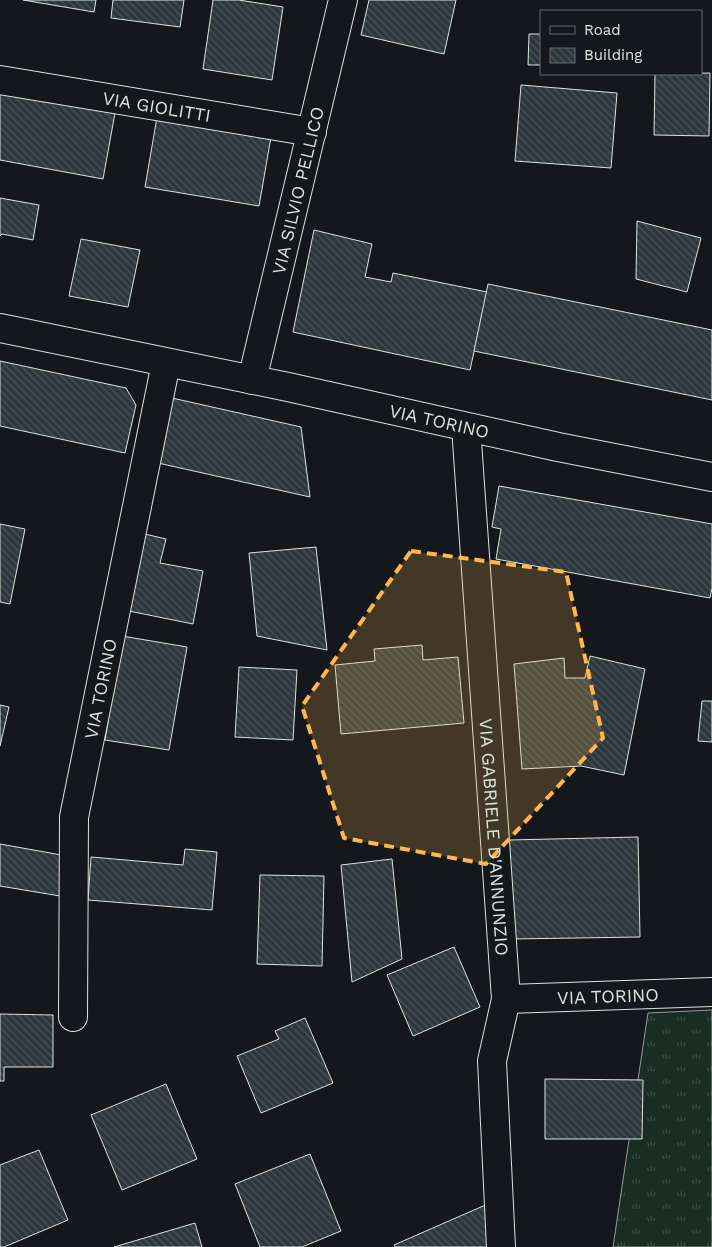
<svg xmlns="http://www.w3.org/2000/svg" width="712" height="1247" viewBox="0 0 712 1247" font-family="'Work Sans',sans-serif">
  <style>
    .grass { fill: url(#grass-tufts); stroke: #939e99 }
    .building { fill: url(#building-back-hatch); stroke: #d8e6dc }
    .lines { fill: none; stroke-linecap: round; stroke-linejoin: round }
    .minor-casing { stroke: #d8e6dc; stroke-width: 30 }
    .primary-casing { stroke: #d8e6dc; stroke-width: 30 }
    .minor { stroke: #14181c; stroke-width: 28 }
    .primary { stroke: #14181c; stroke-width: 28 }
    .marked { fill: #ffb74d; fill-opacity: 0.2; stroke: #ffb74d; stroke-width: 4; stroke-dasharray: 10 6; stroke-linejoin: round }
    .labels { text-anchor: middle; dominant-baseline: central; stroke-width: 4; stroke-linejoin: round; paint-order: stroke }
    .street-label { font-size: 18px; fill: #d8e6dc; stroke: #14181c }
  </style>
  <defs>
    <pattern id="grass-tufts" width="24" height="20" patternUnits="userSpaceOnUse" patternTransform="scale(1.25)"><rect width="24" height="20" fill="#1a2d24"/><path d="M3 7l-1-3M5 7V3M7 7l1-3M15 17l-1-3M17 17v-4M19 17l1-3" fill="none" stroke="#3b4b43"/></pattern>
    <pattern id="building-back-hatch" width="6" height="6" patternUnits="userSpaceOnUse" patternTransform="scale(1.25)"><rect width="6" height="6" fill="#2c363c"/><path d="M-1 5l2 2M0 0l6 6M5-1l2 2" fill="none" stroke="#4a5358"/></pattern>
  </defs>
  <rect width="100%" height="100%" fill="#14181c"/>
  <!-- grass -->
  <polygon class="grass" points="712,1010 712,1247 613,1247 648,1013"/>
  <!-- building -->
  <g class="building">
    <polygon points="23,0 96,0 94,12"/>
    <polygon points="113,0 184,0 180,27 111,18"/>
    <polygon points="213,0 239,0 283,7 272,80 203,69"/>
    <polygon points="369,0 456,0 444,54 361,35"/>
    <polygon points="529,34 541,34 541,65 528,65"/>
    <polygon points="710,73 709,136 654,135 655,74"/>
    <polygon points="521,85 617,93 611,168 515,161"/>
    <polygon points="0,93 115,113 103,179 0,160"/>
    <polygon points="157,117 271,137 259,206 145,187"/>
    <polygon points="0,198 39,205 33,240 2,234 0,236"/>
    <polygon points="637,221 701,238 687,292 636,279"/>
    <polygon points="314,230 372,244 365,277 391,282 393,273 487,292 470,370 293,332"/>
    <polygon points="81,239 140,250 128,307 69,296"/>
    <polygon points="488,284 712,330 712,400 474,351"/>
    <polygon points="0,361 126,388 136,405 125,453 0,426"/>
    <polygon points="172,398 301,427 310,497 158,463"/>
    <polygon points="499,486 712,524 712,588 710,598 496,559 501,529 492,527"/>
    <polygon points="0,524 25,529 10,604 0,602"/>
    <polygon points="145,534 166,539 160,563 203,571 193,624 129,611"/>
    <polygon points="316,547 327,650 257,636 249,553"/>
    <polygon points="122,636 187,647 169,750 105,740"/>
    <polygon points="422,645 423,660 458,657 464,723 341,734 335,665 375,661 374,649"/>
    <polygon points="590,656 645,669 624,775 581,766 522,769 514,664 564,658 565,678 585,678"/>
    <polygon points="239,667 297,670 293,740 235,737"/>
    <polygon points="702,701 712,701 712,742 698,741"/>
    <polygon points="0,705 9,707 0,746"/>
    <polygon points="638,837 640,937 511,939 509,840"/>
    <polygon points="0,844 67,856 60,896 0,886"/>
    <polygon points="185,849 217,852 212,910 88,900 91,857 183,865"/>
    <polygon points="392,859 402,959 352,982 341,865"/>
    <polygon points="260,875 324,876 322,966 257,964"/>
    <polygon points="454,947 480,1007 413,1036 387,975"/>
    <polygon points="0,1014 53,1015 53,1067 4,1067 4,1081 0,1081"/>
    <polygon points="305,1018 333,1083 261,1113 237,1056 279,1039 275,1031"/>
    <polygon points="545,1079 643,1080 642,1139 545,1139"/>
    <polygon points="166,1084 197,1159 122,1190 91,1115"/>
    <polygon points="39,1150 68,1220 4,1247 0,1247 0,1165"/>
    <polygon points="310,1154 341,1231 302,1247 260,1247 235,1184"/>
    <polygon points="490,1203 492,1247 395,1247 394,1245"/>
    <polygon points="195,1223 202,1247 114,1247"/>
  </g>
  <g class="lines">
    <!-- minor casing -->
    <g class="minor-casing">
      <g id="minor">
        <path id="s1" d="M0,80L312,132"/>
        <path id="s2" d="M252,380L343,0"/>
        <path id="s3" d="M466,427L506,999L492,1061L501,1247"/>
        <path id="s4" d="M506,999L712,992"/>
        <path id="s5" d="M73,1017L74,817L166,363"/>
      </g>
    </g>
    <!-- primary casing -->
    <g class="primary-casing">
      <g id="primary">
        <path id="s6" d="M0,328L288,387L558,447L712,477"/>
      </g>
    </g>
    <!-- minor -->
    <use href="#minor" class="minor"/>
    <!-- primary -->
    <use href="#primary" class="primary"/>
  </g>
  <!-- marked area -->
  <path class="marked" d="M411,551L566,572L603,738L486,864L344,838L302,706Z"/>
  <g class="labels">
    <!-- street labels -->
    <g class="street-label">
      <text stroke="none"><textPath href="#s1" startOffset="159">VIA GIOLITTI</textPath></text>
      <text stroke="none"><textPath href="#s2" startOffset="195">VIA SILVIO PELLICO</textPath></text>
      <text stroke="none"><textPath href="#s6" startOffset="449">VIA TORINO</textPath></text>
      <text stroke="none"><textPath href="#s5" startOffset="331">VIA TORINO</textPath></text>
      <text stroke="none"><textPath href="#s3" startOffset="411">VIA GABRIELE D'ANNUNZIO</textPath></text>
      <text stroke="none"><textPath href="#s4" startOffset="102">VIA TORINO</textPath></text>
    </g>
  </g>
  <!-- legend -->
  <rect x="540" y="10" width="162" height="65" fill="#14181c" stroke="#626a69"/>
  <rect x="550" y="26" width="25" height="8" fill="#14181c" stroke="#626a69"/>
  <text x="584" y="35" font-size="15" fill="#d8e6dc">Road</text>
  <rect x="550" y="48" width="25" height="15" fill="url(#building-back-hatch)" stroke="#626a69"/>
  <text x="584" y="60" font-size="15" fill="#d8e6dc">Building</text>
</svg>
